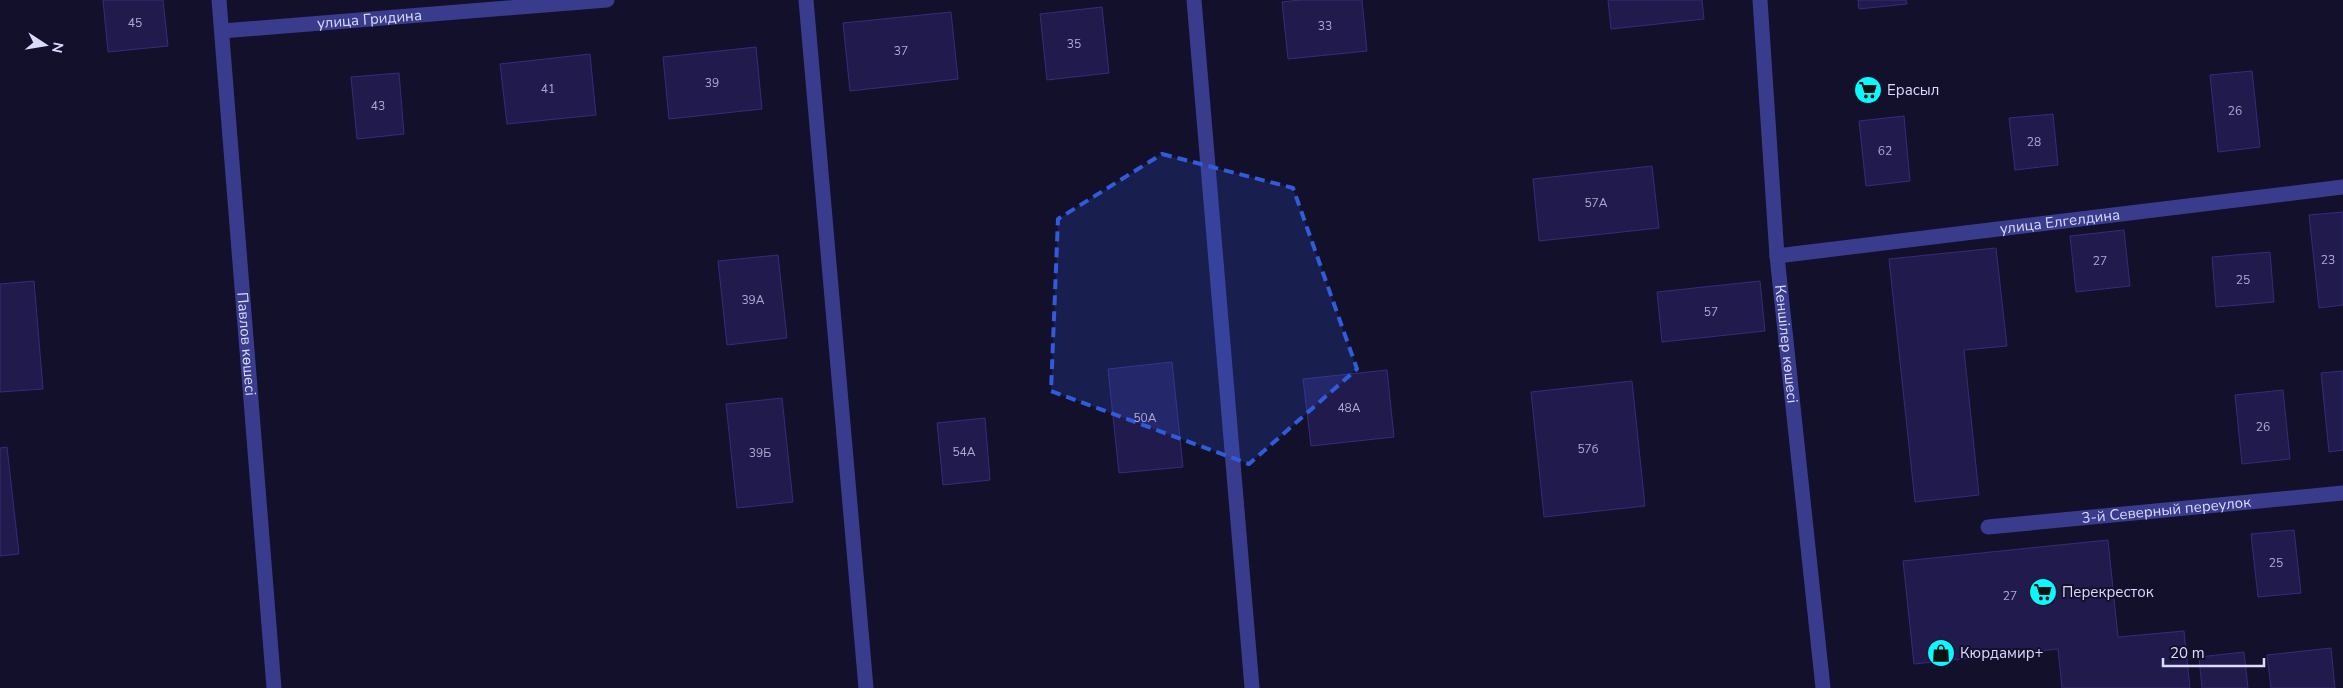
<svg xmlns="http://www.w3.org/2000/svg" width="2343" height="688" viewBox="0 0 2343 688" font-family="'Nunito Sans',sans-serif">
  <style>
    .building { fill: #211b4d; stroke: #352c7a }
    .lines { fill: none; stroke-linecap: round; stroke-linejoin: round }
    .lane { stroke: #393c8c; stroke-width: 15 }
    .street { stroke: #393c8c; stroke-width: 15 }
    .marked { fill: #305cdc; fill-opacity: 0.2; stroke: #305cdc; stroke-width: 4; stroke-dasharray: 10 6; stroke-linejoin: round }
    .labels { text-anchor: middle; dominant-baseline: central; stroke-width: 4; stroke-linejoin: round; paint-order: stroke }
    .number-label { font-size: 12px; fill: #acaad2 }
    .street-label { font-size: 15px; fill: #dbdaff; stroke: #12102b }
    .poi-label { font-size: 15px; fill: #dbdaff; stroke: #12102b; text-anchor: start }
  </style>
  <rect width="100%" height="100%" fill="#12102b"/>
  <!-- building -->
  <g class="building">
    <polygon points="103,0 163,0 168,46 108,52"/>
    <polygon points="1300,0 1362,0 1367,51 1288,59 1282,2"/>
    <polygon points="1608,0 1702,0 1704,19 1611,29"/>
    <polygon points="1858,0 1906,0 1907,4 1859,9"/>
    <polygon points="1102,7 1109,73 1047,80 1040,14"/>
    <polygon points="951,12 958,79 850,91 843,23"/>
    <polygon points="756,47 762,109 669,119 663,57"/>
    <polygon points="590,54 596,115 507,124 500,64"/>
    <polygon points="2252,71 2260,147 2218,152 2210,75"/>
    <polygon points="399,73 404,134 357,139 351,77"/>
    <polygon points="2053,114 2058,165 2015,170 2009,118"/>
    <polygon points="1904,116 1910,181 1866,186 1859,121"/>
    <polygon points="1652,166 1659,228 1539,241 1533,179"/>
    <polygon points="2343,212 2343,305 2319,308 2309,215"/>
    <polygon points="2124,230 2130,286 2076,292 2070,236"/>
    <polygon points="1996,248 2007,346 1964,350 1979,495 1915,502 1889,259"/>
    <polygon points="2270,252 2274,302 2216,307 2212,257"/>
    <polygon points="778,255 787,338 727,345 718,261"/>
    <polygon points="34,281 43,389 0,392 0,284"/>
    <polygon points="1760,281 1765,331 1662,342 1657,292"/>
    <polygon points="1172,362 1183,467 1119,473 1108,369"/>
    <polygon points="1387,370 1394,437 1311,446 1303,379"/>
    <polygon points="2343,371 2343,450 2329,452 2321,373"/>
    <polygon points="1632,381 1645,506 1544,517 1531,392"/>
    <polygon points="2283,390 2290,459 2242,464 2235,395"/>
    <polygon points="782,398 793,502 737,508 726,404"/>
    <polygon points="985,418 990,480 943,485 937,423"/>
    <polygon points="7,447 19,554 0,556 0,448"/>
    <polygon points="2294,530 2301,593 2258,597 2251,534"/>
    <polygon points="2108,540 2118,637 2184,631 2190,688 2062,688 2058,649 1914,664 1903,561"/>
    <polygon points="2331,648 2335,688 2271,688 2267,655"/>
    <polygon points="2244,652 2248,688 2202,688 2199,657"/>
  </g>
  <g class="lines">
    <!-- lane -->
    <g class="lane">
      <polyline points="806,0 866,688"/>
      <polyline points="1194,0 1252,688"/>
    </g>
    <!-- street -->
    <g class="street">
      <path id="s1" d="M219,0L274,688"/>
      <path id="s2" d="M1760,0L1777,256L1823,688"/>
      <path id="s3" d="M222,31L607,0"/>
      <path id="s4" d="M1777,256L2343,187"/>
      <path id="s5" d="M1988,527L2343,493"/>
    </g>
  </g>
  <!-- marked area -->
  <path class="marked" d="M1162,154L1293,188L1357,369L1249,464L1051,391L1058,219Z"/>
  <!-- icons -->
  <defs>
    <g id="supermarket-disc" transform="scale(1.4375)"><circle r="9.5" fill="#06faff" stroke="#12102b"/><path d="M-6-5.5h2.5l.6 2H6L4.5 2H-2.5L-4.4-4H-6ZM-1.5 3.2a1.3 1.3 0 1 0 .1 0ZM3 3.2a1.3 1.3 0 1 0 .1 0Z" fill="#111"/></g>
    <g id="shop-disc" transform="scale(1.4375)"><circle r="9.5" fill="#06faff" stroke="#12102b"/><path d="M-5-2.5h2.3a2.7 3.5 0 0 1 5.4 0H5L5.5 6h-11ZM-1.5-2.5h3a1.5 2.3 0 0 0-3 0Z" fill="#111"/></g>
  </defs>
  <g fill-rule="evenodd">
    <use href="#supermarket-disc" x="1868" y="90"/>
    <use href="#supermarket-disc" x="2043" y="592"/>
    <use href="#shop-disc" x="1941" y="653"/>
  </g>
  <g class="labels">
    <!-- number labels -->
    <g class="number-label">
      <text x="135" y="23">45</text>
      <text x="1325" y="26">33</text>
      <text x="1074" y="44">35</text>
      <text x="901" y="51">37</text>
      <text x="712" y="83">39</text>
      <text x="548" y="89">41</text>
      <text x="378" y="106">43</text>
      <text x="2235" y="111">26</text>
      <text x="2034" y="142">28</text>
      <text x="1885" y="151">62</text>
      <text x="1596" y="203">57А</text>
      <text x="2328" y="260">23</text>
      <text x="2100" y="261">27</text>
      <text x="2243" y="280">25</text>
      <text x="753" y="300">39А</text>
      <text x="1711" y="312">57</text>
      <text x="1349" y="408">48А</text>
      <text x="1145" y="418">50А</text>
      <text x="2263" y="427">26</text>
      <text x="1588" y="449">57б</text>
      <text x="964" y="452">54А</text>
      <text x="760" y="453">39Б</text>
      <text x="2276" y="563">25</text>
      <text x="2010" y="596">27</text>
    </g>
    <!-- street labels -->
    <g class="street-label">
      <text stroke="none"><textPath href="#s3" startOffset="148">улица Гридина</textPath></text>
      <text stroke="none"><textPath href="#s4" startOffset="285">улица Елгелдина</textPath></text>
      <text stroke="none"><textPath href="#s1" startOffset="345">Павлов көшесі</textPath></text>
      <text stroke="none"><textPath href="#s2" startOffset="345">Кеншілер көшесі</textPath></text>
      <text stroke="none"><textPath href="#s5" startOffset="179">3-й Северный переулок</textPath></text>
    </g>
    <!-- poi labels -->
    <g class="poi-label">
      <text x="1887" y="90">Ерасыл</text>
      <text x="2062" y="592">Перекресток</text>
      <text x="1960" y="653">Кюрдамир+</text>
    </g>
  </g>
  <!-- north arrow -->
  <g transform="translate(45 45) rotate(102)" stroke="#12102b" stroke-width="4" paint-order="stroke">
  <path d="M0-4L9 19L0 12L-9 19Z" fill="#dbdaff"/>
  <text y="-8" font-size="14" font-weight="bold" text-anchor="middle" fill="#dbdaff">N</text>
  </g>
  <!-- scale -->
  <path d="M2163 658v8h101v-8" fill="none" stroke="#dbdaff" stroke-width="2.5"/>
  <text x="2170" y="658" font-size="15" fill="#dbdaff" stroke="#12102b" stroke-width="4" paint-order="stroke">20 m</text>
</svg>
